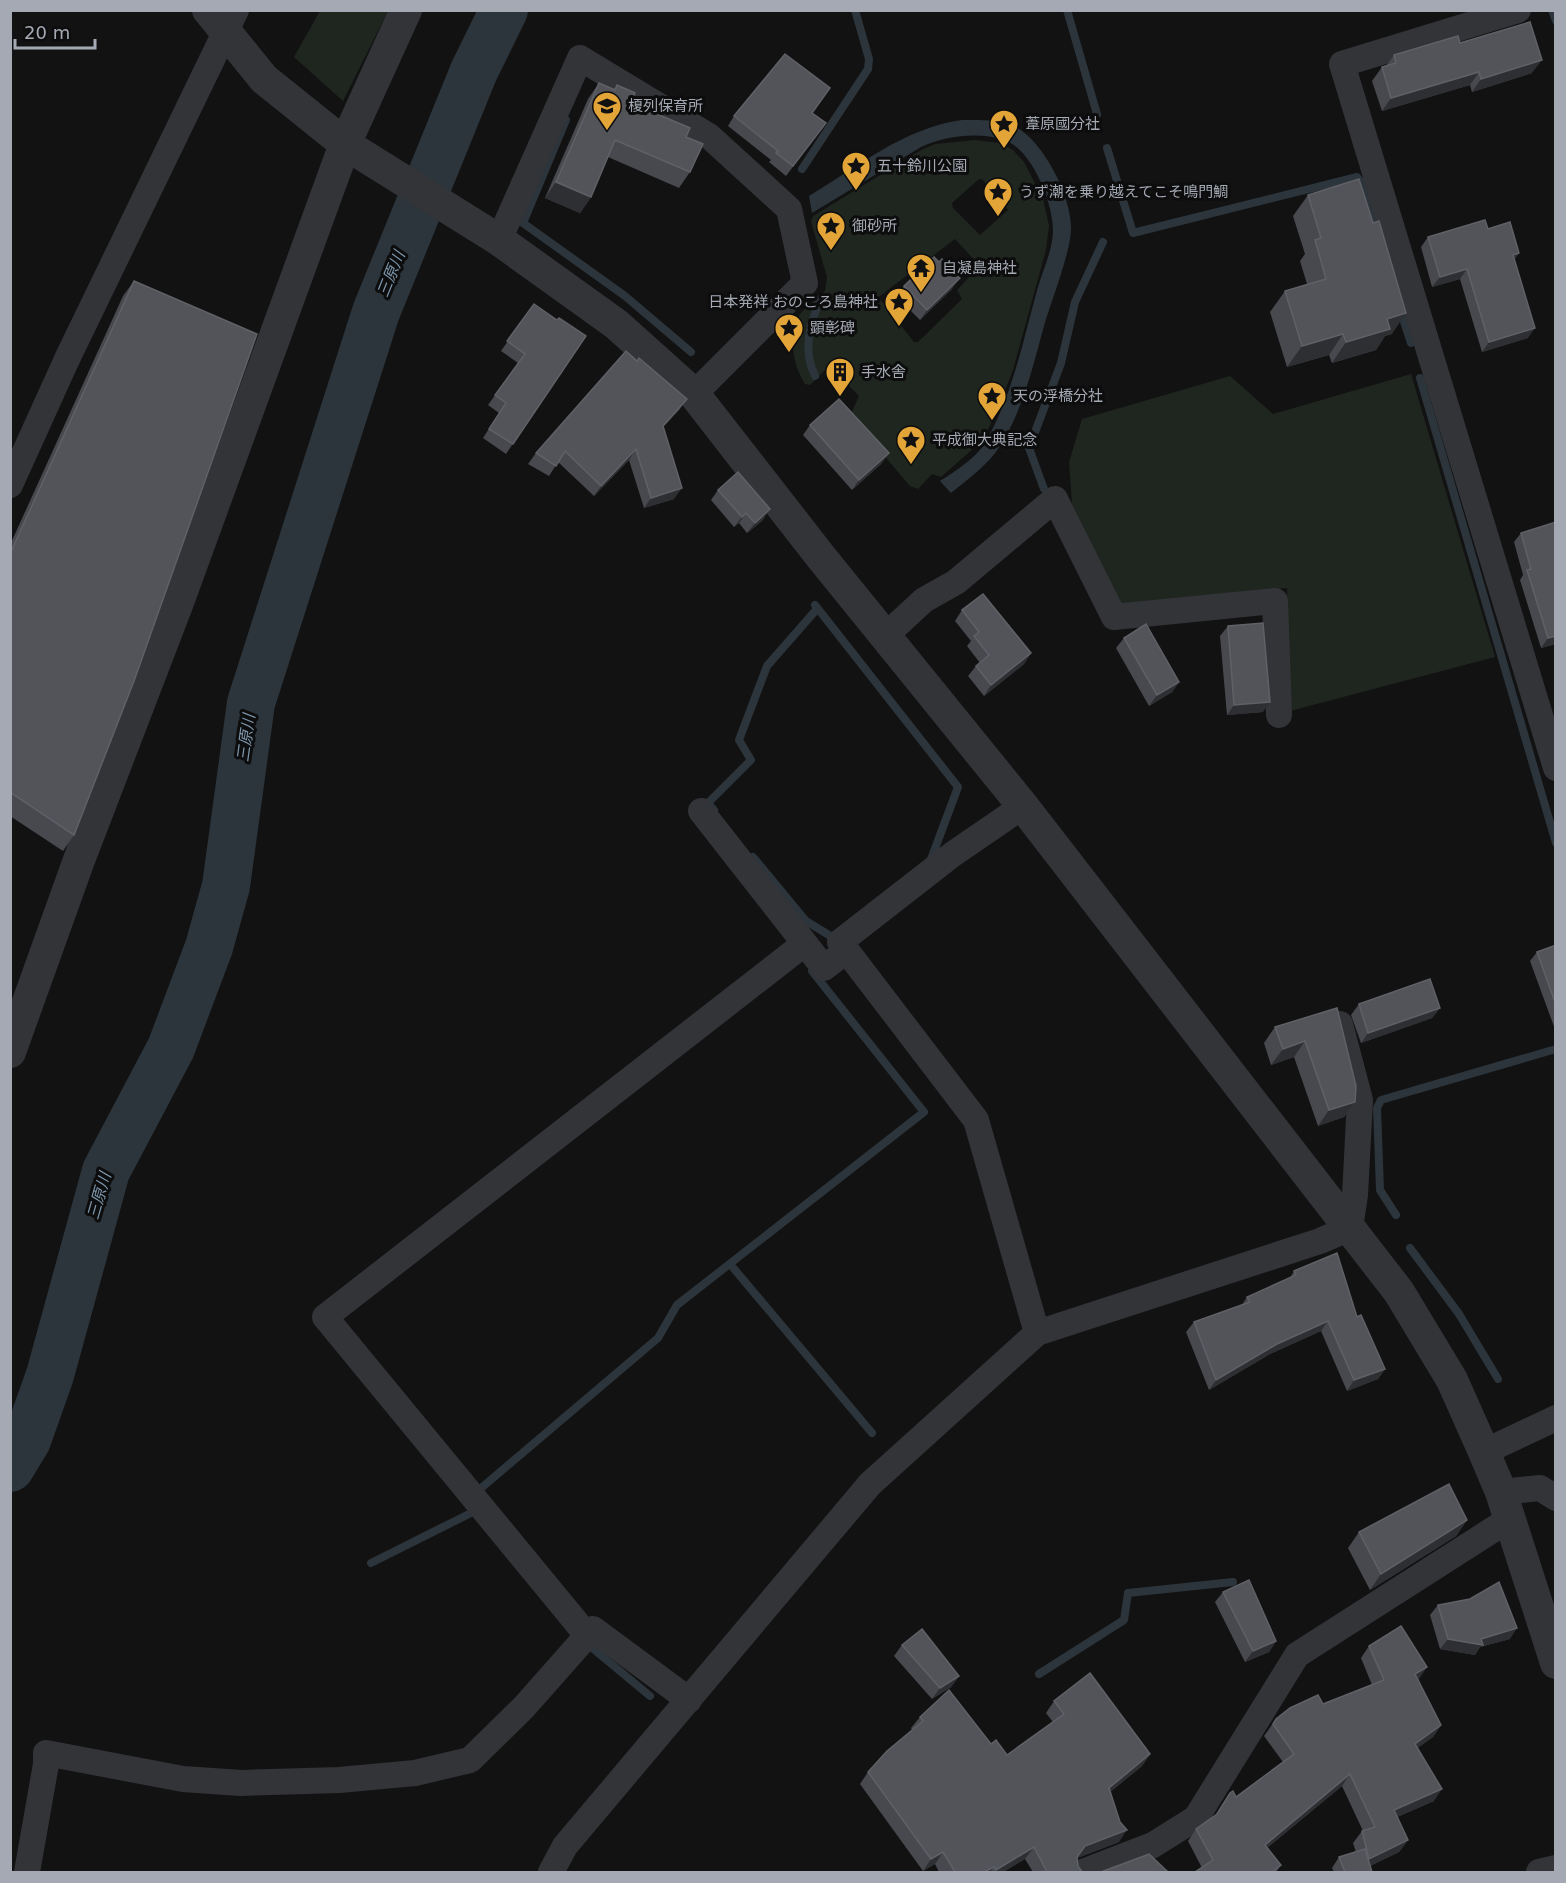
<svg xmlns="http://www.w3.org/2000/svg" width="1566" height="1883" viewBox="0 0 1566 1883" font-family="'DejaVu Sans','Noto Sans JP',sans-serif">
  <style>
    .green { fill: #1e261f; fill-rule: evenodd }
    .water { fill: #2c353b }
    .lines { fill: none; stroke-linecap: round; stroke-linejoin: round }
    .stream { stroke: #2c353b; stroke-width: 8 }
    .river { stroke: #2c353b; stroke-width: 48 }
    .minor { stroke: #333438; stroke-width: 26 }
    .tertiary { stroke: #333438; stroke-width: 32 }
    .wall { fill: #48494e }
    .shaded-wall { fill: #2e2f32 }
    .building { fill: #525459; stroke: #5f6167; stroke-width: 1.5 }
    .labels { text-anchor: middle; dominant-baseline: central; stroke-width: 6; stroke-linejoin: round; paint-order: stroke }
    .poi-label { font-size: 15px; fill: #a4a9b3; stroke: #0d0d0e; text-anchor: start }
    .water-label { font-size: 16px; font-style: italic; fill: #7d97ac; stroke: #0d0d0e }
  </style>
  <rect width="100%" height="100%" fill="#121213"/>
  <!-- green -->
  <g class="green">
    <polygon points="320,11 388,11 343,101 294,57"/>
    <path d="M975,140L1000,143L1013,150L1024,162L1043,199L1049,226L1046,250L1013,370L998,408L983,440L941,477L932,474L918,489L910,486L850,416L859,396L832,368H827L810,385L805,384C793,366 786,331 801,313C808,305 817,298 825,291L827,277L811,222L813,216L923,149L935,144ZM979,179L983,180L1008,210L980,235L953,208L952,203ZM955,239L980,266L957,290L962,299L918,342H914L879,298L880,296Z"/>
    <polygon points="1411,374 1495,657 1290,711 1287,588 1123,607 1072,504 1069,462 1082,419 1230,376 1273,414"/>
  </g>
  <!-- water -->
  <path class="water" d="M962,120C979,120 1001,119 1016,127C1044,142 1072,198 1071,229C1071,251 1051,302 1044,326C1033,366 1023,410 1000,446C988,465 968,479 951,493L940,481C954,472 976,458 985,443C1013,395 1023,340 1038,287C1043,270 1053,249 1053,230C1053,204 1033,151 1006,141C981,131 945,136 921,147L812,213L809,196C857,167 904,128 962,120Z"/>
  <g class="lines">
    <!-- stream -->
    <g class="stream">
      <polyline points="1067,10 1097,114"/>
      <polyline points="1552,10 1556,21"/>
      <polyline points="566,120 523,223 625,296 691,352"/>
      <polyline points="1107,148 1133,233 1357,177 1362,183 1377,233"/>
      <polyline points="802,169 868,69 869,59 855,10"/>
      <polyline points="1400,309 1411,343"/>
      <path d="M815,376C802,349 810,325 820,299"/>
      <polyline points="1420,378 1556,843"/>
      <polyline points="1044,489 1029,448 1061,363 1075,302 1103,242"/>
      <polyline points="815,605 958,787 930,862"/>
      <polyline points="714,810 708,803 751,760 739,740 767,666 816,610"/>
      <polyline points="753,857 806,921 837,940"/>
      <polyline points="1396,1215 1380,1190 1377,1108 1381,1100 1556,1049"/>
      <polyline points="1410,1248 1459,1314 1498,1379"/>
      <polyline points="730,1264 872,1433"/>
      <polyline points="473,1495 658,1338 677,1305 924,1112 812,971"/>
      <polyline points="371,1563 475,1511"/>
      <polyline points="585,1642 650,1696"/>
      <polyline points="1039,1674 1124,1620 1128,1593 1233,1582"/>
    </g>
    <!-- river -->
    <polyline class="river" points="10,1468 27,1440 50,1375 106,1171 171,1048 209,947 226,886 251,703 376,312 474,71 504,10"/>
    <!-- minor -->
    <g class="minor">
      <polyline points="1518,10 1342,64 1556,768"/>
      <polyline points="499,240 580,58 709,136 789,209 805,283 694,394"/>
      <polyline points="10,485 67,359 236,10"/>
      <polyline points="885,636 924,600 956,582 1055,499 1114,617 1275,601 1279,715"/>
      <polyline points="1023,806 953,854 840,942 976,1120 1037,1333"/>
      <polyline points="701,811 824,968 846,951"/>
      <polyline points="1484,1452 1556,1418"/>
      <polyline points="1501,1492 1540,1488 1556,1498"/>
      <polyline points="586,1634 325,1317 804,944"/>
      <polyline points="27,1872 46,1764 46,1753 183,1779 241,1783 339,1780 415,1773 470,1760 524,1707 593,1629 689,1700"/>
      <polyline points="551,1872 565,1846 870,1484 1037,1333 1320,1241 1350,1228 1355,1195 1360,1100 1340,1024"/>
      <polyline points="1083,1872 1153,1845 1196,1818 1297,1655 1508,1520"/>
      <polyline points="1539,1872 1556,1868"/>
    </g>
    <!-- tertiary -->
    <g class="tertiary">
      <polyline points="208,10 264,79 345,144 499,240 616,324 694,394 821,557 1023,806 1399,1292 1452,1380 1484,1452 1501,1492 1556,1663"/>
      <polyline points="10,1052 79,860 177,605 345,144 406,10"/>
    </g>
  </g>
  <!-- wall -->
  <g class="wall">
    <polygon points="1460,43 1532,73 1472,92 1470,85 1382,111 1372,81 1382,67 1386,66 1394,55"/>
    <polygon points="599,83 614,89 617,85 631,103 690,172 679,188 608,157 591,197 580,213 545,198 588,99"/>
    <polygon points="812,113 826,123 786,176 769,162 771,160 728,126 734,116"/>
    <polygon points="1308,195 1392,334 1385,336 1376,350 1332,363 1329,355 1287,367 1270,312 1285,291 1307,284 1300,261 1305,254 1293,216"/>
    <polygon points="1488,229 1519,253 1514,260 1528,338 1482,352 1460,279 1432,287 1421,247 1428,237"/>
    <polygon points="939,262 952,289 920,320 897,297 904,286"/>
    <polygon points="134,281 74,835 63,851 10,816 10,545 123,296"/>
    <polygon points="534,304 557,320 586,336 506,454 483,438 499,413 488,405 518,363 501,351"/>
    <polygon points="637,361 680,409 663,427 674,499 644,508 629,460 594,496 558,462 549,476 528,464 536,453"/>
    <polygon points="810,425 889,453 881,464 852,490 803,435"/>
    <polygon points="718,490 763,520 747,533 739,523 734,527 711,500"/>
    <polygon points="1521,533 1556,644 1541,648 1520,580 1523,575 1514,542"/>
    <polygon points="962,610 1031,653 1024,664 984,696 968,676 976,666 980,663 967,646 971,641 955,621"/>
    <polygon points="1228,626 1263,712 1227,715 1220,636"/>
    <polygon points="1124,638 1179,682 1172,692 1149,706 1116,648"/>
    <polygon points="1556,945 1556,1032 1530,961 1537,952"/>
    <polygon points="1359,1004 1440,1008 1432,1018 1361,1043 1351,1015"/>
    <polygon points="1337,1008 1355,1102 1344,1117 1318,1126 1294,1057 1271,1065 1264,1043 1275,1027"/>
    <polygon points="1294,1271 1357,1317 1385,1369 1378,1379 1347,1391 1321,1331 1270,1354 1209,1390 1186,1332 1194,1322 1242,1305 1247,1297 1290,1278"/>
    <polygon points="1467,1520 1456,1536 1370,1590 1348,1548 1359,1532"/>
    <polygon points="1223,1592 1276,1641 1269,1652 1245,1662 1215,1602"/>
    <polygon points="1438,1605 1510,1639 1480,1647 1475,1655 1440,1649 1430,1615"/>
    <polygon points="902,1645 959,1676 951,1687 932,1699 894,1656"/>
    <polygon points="1369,1646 1419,1679 1418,1680 1441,1725 1433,1737 1417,1748 1434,1801 1397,1817 1408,1840 1399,1852 1370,1866 1372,1872 1334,1872 1332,1868 1339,1857 1356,1852 1353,1843 1362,1831 1363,1831 1342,1786 1267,1848 1281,1865 1276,1872 1195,1872 1202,1868 1188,1841 1196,1829 1215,1816 1230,1793 1236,1797 1283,1762 1264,1736 1276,1719 1323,1704 1372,1685 1361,1658"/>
    <polygon points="1054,1701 1150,1754 1142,1766 1110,1792 1119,1842 1077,1858 1078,1866 1082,1872 1084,1872 1033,1872 1025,1859 1003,1872 939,1872 935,1864 923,1871 860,1784 868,1772 912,1730 911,1728 920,1717 991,1744 1007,1755 1053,1722 1046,1713"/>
  </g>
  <!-- shaded-wall -->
  <g class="shaded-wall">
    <polygon points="1542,60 1532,73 1472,92 1481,79"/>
    <polygon points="1479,72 1470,85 1382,111 1391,98"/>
    <polygon points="556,182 591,197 580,213 545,198"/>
    <polygon points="1519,253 1512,263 1513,255"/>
    <polygon points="1467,269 1460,279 1432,287 1440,277"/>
    <polygon points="960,278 952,289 920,320 927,310"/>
    <polygon points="1406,313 1392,334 1385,336 1376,350 1332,363 1346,342 1387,319"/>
    <polygon points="1535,328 1528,338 1482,352 1489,342"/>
    <polygon points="1343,334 1329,355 1287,367 1302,346"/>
    <polygon points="687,399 680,409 655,436 663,426"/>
    <polygon points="636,449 629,460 594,496 601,486"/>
    <polygon points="889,453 881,464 852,490 859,480"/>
    <polygon points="682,488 674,499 644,508 651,498"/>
    <polygon points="770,509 763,520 747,533 755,523"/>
    <polygon points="746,513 739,523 734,527 742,517"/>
    <polygon points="1556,636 1556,644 1541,648 1548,638"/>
    <polygon points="1031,653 1024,664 984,696 991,685"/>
    <polygon points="1179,682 1172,692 1149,706 1157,695"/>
    <polygon points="1270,702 1263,712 1227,715 1234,705"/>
    <polygon points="1440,1008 1432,1018 1361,1043 1368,1033"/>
    <polygon points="1305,1041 1294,1057 1271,1065 1283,1049"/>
    <polygon points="1355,1102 1344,1117 1318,1126 1329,1110"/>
    <polygon points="1328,1321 1321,1331 1270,1354 1209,1390 1216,1380 1277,1344"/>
    <polygon points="1385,1369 1378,1379 1347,1391 1354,1380"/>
    <polygon points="1467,1520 1456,1536 1370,1590 1381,1574"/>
    <polygon points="1517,1628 1510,1639 1480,1647 1475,1655 1440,1649 1448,1639 1481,1639"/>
    <polygon points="1276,1641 1269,1652 1245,1662 1253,1651"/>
    <polygon points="1427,1667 1419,1679 1406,1686 1415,1674"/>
    <polygon points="959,1676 951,1687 932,1699 940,1688"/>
    <polygon points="1441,1725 1433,1737 1407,1756 1415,1744"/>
    <polygon points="1150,1754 1142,1766 1100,1800 1109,1788"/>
    <polygon points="1350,1774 1342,1786 1256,1857 1265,1845"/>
    <polygon points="1442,1789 1434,1801 1386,1822 1394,1810"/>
    <polygon points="1127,1830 1119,1842 1077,1858 1077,1857 1085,1846"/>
    <polygon points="1408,1840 1399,1852 1360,1871 1369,1859"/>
    <polygon points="1034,1847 1025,1859 1003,1872 994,1872 996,1870"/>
    <polygon points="943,1852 935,1864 923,1871 931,1859"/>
    <polygon points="994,1867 990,1872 984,1872"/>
  </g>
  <!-- building -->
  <g class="building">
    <polygon points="1530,22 1542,60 1481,79 1479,72 1391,98 1382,67 1396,63 1394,55 1458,36 1460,43"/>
    <polygon points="785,54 830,88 812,113 826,123 793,166 776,153 778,151 734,116"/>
    <polygon points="599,83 615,90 617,85 635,93 631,103 690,128 686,137 703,144 690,172 615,140 591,197 556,182"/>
    <polygon points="1359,179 1373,223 1379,221 1406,313 1387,319 1390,329 1346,342 1343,334 1302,346 1285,291 1326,279 1315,240 1321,238 1308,195"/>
    <polygon points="1485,220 1488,229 1510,222 1519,253 1513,255 1535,328 1489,342 1467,269 1440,277 1428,237"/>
    <polygon points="934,257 939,262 942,259 960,278 927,310 904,286"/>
    <polygon points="134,281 257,334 134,681 74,835 10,792 10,554"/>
    <polygon points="534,304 557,320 559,318 586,336 513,444 489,429 506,403 495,395 525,354 507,341"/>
    <polygon points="626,351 637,361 639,358 687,399 663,426 682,488 651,498 636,449 601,486 565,451 556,466 536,453"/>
    <polygon points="839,399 889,453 859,480 810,425"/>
    <polygon points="738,472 770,509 755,523 746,513 742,517 718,490"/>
    <polygon points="1556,522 1556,636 1548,638 1527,570 1531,569 1521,533"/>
    <polygon points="983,594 1031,653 991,685 976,666 989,655 974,636 979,632 962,610"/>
    <polygon points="1263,623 1270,702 1234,705 1228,626"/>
    <polygon points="1146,624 1179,682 1157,695 1124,638"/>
    <polygon points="1556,945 1556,1005 1537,952"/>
    <polygon points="1430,979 1440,1008 1368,1033 1359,1004"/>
    <polygon points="1337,1008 1356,1086 1355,1102 1329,1110 1305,1041 1283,1049 1275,1027"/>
    <polygon points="1337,1253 1357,1317 1361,1315 1385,1369 1354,1380 1328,1321 1277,1344 1216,1380 1194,1322 1250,1302 1247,1297 1296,1275 1294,1271"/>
    <polygon points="1449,1484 1467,1520 1381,1574 1359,1532"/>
    <polygon points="1249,1580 1276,1641 1253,1651 1223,1592"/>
    <polygon points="1499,1582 1517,1628 1481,1639 1483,1645 1448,1639 1438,1605 1470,1599"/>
    <polygon points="1401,1626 1427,1667 1415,1674 1441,1725 1415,1744 1442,1789 1394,1810 1408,1840 1369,1859 1362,1831 1375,1827 1350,1774 1265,1845 1281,1865 1272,1872 1195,1872 1213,1860 1196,1829 1217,1814 1230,1793 1233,1791 1236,1797 1294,1754 1273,1724 1276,1719 1290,1708 1318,1695 1323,1704 1384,1680 1369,1646"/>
    <polygon points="922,1629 959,1676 940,1688 902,1645"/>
    <polygon points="1090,1673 1150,1754 1109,1788 1120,1822 1127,1830 1085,1846 1077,1857 1078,1866 1082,1872 1084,1872 1047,1872 1034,1847 996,1870 994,1867 984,1872 955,1872 943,1852 931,1859 868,1772 887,1751 923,1721 920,1717 949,1690 991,1744 996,1740 1007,1755 1064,1714 1054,1701"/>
    <polygon points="1365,1849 1372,1872 1345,1872 1339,1857"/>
    <polygon points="1149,1854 1168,1872 1101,1872"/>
  </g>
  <!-- icons -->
  <defs>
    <g id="school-pin" transform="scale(1.5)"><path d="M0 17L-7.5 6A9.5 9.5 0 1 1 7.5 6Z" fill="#e4a538" stroke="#0d0d0e"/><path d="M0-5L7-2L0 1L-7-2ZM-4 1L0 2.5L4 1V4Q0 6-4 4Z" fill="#111"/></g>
    <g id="sight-pin" transform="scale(1.5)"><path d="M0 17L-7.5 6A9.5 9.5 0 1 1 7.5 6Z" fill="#e4a538" stroke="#0d0d0e"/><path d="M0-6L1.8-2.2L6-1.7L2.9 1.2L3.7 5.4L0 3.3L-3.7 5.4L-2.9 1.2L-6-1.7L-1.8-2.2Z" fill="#111"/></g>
    <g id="temple-pin" transform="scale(1.5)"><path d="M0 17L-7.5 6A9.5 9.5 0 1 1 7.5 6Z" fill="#e4a538" stroke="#0d0d0e"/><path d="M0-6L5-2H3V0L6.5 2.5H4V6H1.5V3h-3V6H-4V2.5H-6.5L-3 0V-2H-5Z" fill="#111"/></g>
    <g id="building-pin" transform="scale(1.5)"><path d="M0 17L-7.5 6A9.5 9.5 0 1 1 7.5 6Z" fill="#e4a538" stroke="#0d0d0e"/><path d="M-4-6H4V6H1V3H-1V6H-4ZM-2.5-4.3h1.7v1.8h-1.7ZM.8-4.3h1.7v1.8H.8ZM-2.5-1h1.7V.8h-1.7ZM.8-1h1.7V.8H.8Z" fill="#111"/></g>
  </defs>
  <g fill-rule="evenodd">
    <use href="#school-pin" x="607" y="106"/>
    <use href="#sight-pin" x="1004" y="124"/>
    <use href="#sight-pin" x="856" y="166"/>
    <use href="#sight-pin" x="998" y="192"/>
    <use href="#sight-pin" x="831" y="226"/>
    <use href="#temple-pin" x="921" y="268"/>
    <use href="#sight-pin" x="899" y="302"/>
    <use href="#sight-pin" x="789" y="328"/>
    <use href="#building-pin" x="840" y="372"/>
    <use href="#sight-pin" x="992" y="396"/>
    <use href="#sight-pin" x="911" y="440"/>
  </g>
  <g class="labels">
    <!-- poi labels -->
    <g class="poi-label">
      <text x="628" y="106">榎列保育所</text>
      <text x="1025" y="124">葦原國分社</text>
      <text x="877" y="166">五十鈴川公園</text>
      <text x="1019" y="192">うず潮を乗り越えてこそ鳴門鯛</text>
      <text x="852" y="226">御砂所</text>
      <text x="942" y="268">自凝島神社</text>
      <text x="878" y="302" text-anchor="end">日本発祥 おのころ島神社</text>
      <text x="810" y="328">顕彰碑</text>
      <text x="861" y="372">手水舎</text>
      <text x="1013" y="396">天の浮橋分社</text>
      <text x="932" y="440">平成御大典記念</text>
    </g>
    <!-- water labels -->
    <g class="water-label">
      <text transform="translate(391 274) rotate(-68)">三原川</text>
      <text transform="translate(246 738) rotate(-82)">三原川</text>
      <text transform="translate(99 1196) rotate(-74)">三原川</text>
    </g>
  </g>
  <!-- border -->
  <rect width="1566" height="1883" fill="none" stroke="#a4a9b3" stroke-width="24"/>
  <!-- scale -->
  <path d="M15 39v9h80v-9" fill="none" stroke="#a4a9b3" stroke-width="3"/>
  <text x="24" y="39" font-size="18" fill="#a4a9b3" stroke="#0d0d0e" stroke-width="4.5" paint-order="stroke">20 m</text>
</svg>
